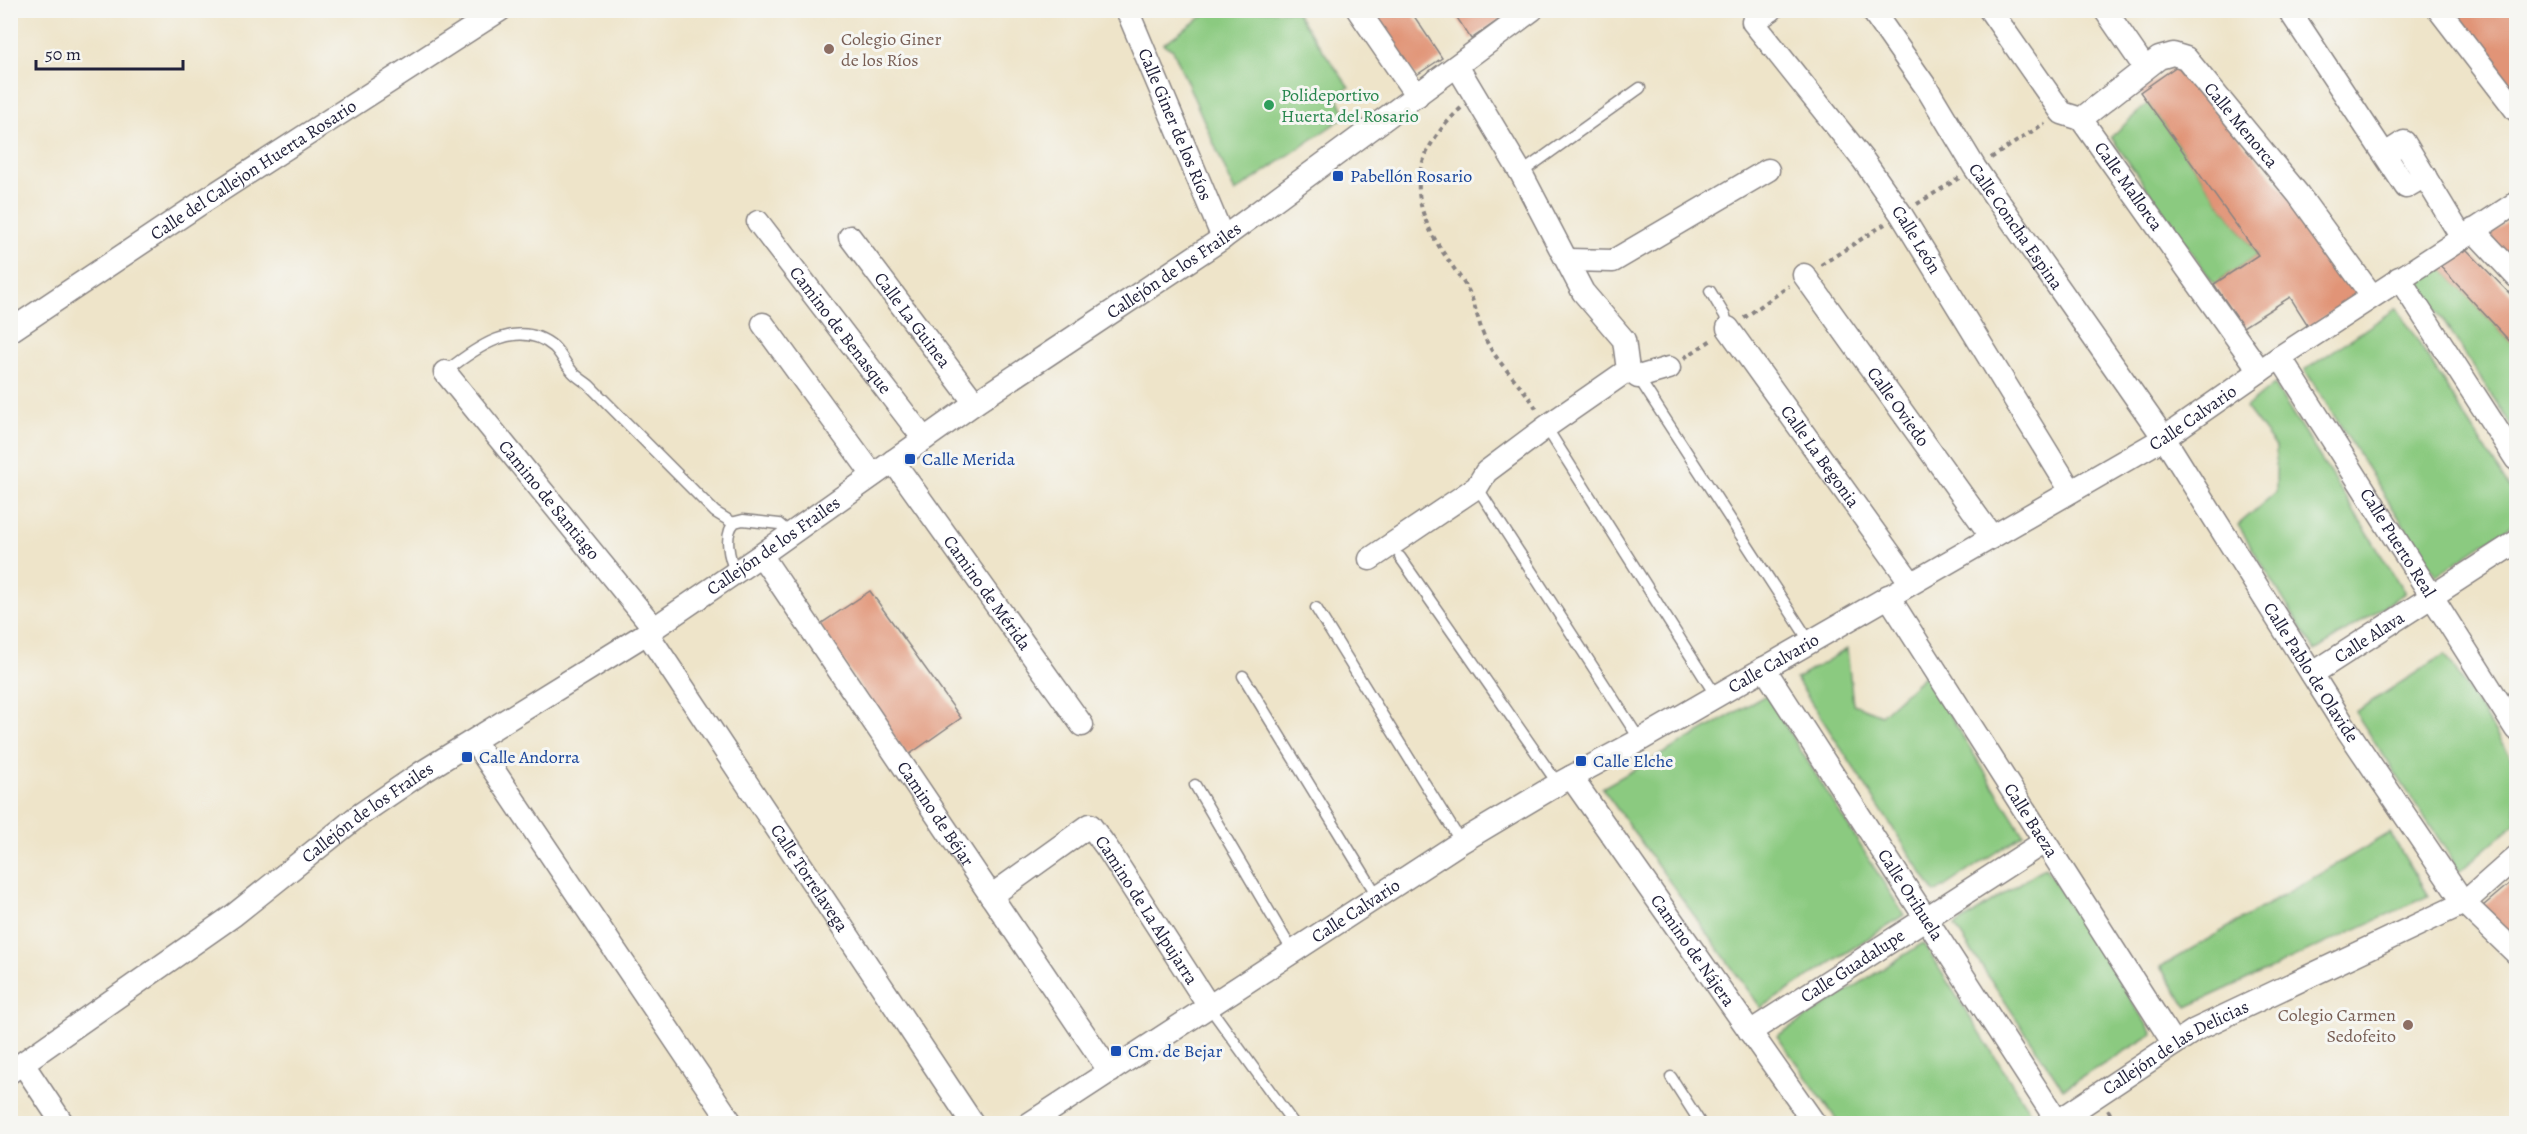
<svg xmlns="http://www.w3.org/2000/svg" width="2527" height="1134" viewBox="0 0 2527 1134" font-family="Alegreya,serif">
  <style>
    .green { fill: #8bca80; stroke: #56765e; stroke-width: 1.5 }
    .building { fill: #e19477 }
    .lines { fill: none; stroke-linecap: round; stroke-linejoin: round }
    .service-casing { stroke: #888382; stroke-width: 13 }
    .minor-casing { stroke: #888382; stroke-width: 25 }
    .path { stroke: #888382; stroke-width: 4; stroke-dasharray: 4.5 4.5; stroke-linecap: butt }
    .service { stroke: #fff; stroke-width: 10 }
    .minor { stroke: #fff; stroke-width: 22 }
    .education-dot { fill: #8d6e63; stroke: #f6f6f2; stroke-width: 2 }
    .leisure-dot { fill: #2e9e5b; stroke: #f6f6f2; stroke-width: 2 }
    .transit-dot { fill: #1a4fb4; stroke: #f6f6f2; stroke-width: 2 }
    .labels { text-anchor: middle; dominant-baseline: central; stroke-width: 6; stroke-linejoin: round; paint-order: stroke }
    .education-label { font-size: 18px; fill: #785e54; stroke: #f6f6f2; text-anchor: start }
    .leisure-label { font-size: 18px; fill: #27864d; stroke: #f6f6f2; text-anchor: start }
    .street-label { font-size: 18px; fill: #22223b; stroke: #f6f6f2 }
    .transit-label { font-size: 18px; fill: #164399; stroke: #f6f6f2; text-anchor: start }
  </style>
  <rect width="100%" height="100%" fill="#f6f6f2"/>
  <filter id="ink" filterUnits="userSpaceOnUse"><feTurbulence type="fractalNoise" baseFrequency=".0167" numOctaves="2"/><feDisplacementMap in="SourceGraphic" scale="12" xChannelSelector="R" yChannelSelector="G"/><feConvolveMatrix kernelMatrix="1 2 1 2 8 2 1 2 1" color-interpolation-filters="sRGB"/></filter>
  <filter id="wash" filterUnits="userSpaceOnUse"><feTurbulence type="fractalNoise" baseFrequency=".008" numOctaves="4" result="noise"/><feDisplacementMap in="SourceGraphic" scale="24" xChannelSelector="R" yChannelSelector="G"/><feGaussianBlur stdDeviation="1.35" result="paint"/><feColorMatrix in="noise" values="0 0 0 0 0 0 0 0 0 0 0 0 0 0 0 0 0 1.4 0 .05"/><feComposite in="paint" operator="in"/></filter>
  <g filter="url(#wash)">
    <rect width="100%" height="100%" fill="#eee4c9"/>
    <!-- green -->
    <g class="green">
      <polygon points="1212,10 1295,11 1349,87 1337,95 1346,116 1235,192 1173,50 1163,44"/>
      <polygon points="2148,103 2258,255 2214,284 2111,137"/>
      <polygon points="2438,264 2516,348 2516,433 2418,281"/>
      <polygon points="2397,308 2516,498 2516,522 2436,576 2305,370"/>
      <polygon points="2274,384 2405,593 2315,651 2238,525 2276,492 2276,447 2246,407"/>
      <polygon points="1847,649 1853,704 1881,715 1925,675 2023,834 1935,893 1796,679"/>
      <polygon points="2445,654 2516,765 2516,823 2460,871 2355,712"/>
      <polygon points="1766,695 1904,915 1761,1008 1602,788"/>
      <polygon points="2390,833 2428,896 2187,1007 2160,967"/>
      <polygon points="2045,867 2153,1034 2063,1089 1955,926"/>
      <polygon points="1923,943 2030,1112 2015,1123 1839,1123 1777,1036"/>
    </g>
    <g id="blocks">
      <!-- building -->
      <g class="building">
        <polygon points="1371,10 1410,10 1442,58 1415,76"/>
        <polygon points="1452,10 1498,10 1503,17 1471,39"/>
        <polygon points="2445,10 2516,10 2516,102"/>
        <polygon points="2177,66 2286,193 2364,292 2309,327 2290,297 2243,327 2214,284 2258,255 2140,92"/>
        <polygon points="2516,216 2516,270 2485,237"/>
        <polygon points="2464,247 2516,300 2516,348 2438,264"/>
        <polygon points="870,591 961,718 907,756 819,625"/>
        <polygon points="2516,878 2516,942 2483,906"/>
      </g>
    </g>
  </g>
  <g filter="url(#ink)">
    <use href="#blocks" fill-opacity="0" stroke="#888382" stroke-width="1.5"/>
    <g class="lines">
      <!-- service casing -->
      <g class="service-casing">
        <g id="service">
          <polyline points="1521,173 1640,88"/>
          <polyline points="1710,291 1725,316 1728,328"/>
          <path d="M445,372C474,349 518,316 554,347C561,354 564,362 571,370C575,376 583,380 589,385L715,512L733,523"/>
          <polyline points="1638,377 1810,642"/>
          <polyline points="1546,427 1716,696"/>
          <polyline points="1477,487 1640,740"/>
          <polyline points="1400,557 1558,784"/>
          <path d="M736,572C729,559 723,534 735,522L743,520L779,524L791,534"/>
          <polyline points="1316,608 1461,842"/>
          <polyline points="1243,676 1378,897"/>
          <polyline points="1195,785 1293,952"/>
          <polyline points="1208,1005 1294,1124"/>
          <polyline points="1671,1077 1701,1124"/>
        </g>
      </g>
      <!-- minor casing -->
      <g class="minor-casing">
        <g id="minor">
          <path id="s1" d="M1127,10L1223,238"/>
          <polyline points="1358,10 1417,96"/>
          <path id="s2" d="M1771,10L1753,22L1864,161L1901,214L2071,491"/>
          <path id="s3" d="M1872,10L1928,90L1975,168L2164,438L2342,722L2464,903L2516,953"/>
          <path id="s4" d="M1990,10L2062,113L2081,119L2260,371"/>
          <polyline points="2105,10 2145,68"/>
          <polyline points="2289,10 2406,187 2425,176"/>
          <polyline points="2439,10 2516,110"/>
          <path id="s5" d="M2081,119L2159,58L2173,54L2186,58L2298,194L2372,296"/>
          <polyline points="2385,154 2404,142 2462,238"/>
          <path id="s6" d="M758,222L924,439"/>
          <polyline points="2473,230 2516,276"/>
          <path id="s7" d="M850,237L975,403"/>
          <polyline points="1568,260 1613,261 1768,170"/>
          <path id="s8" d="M1804,275L1992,537"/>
          <polyline points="2399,278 2516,459"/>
          <polyline points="763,324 873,475"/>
          <path id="s9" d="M1728,328L1911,583"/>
          <path id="s10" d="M10,331L201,203L500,10"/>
          <path id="s11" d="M2280,357L2516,729"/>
          <polyline points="1628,370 1638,377 1669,368"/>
          <path id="s12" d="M445,372L654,628"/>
          <path id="s13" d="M893,461L1082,725"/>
          <path id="s14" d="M761,555L1110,1072"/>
          <polyline points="1370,559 1477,487 1486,472 1546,427 1628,370 1624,340 1583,292 1521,173 1457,66"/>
          <path id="s15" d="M1888,596L2174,1044"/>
          <path id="s16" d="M647,633L973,1124"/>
          <path id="s17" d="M1764,668L2057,1121"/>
          <path id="s18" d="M2312,674L2516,542"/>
          <polyline points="474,741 732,1124"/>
          <path id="s19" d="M1571,777L1815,1124"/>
          <path id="s20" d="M991,896L1090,825L1107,848L1208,1005"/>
          <path id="s21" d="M1750,1032L2044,842"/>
          <polyline points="23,1064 63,1124"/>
          <path id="s22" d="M10,1072L234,915L358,816L421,773L647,633L761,555L975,403L1223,238L1532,10"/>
          <path id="s23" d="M1029,1124L1461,842L1558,784L1640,740L2164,438L2280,357L2516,203"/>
          <path id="s24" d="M2054,1124L2195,1030L2464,903L2516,857"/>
        </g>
      </g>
      <!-- path -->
      <g class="path">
        <path d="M1461,108C1422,145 1405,183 1432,234C1442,253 1456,270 1467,288C1477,306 1478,327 1488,344C1501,368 1524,386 1537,410"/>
        <polyline points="1991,158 2045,123"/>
        <polyline points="1917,204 1959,178"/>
        <polyline points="1821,265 1885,224"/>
        <polyline points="1744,318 1789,286"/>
        <polyline points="1684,358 1713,339"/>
        <polyline points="2108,1110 2116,1124"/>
      </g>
      <!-- service -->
      <use href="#service" class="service"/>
      <!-- minor -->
      <use href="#minor" class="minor"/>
    </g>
  </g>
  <!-- markers -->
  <g class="education-dot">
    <circle cx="829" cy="49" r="6"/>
    <circle cx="2408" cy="1025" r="6"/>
  </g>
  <circle class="leisure-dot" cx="1269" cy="105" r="6"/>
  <g class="transit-dot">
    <rect x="1332" y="170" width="12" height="12" rx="3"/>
    <rect x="904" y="453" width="12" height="12" rx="3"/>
    <rect x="461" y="751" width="12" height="12" rx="3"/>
    <rect x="1575" y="755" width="12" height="12" rx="3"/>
    <rect x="1110" y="1045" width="12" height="12" rx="3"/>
  </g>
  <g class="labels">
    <!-- education labels -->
    <g class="education-label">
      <text x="841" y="39">Colegio Giner<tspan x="841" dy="21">de los Ríos</tspan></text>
      <text x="2396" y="1015" text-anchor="end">Colegio Carmen<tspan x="2396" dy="21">Sedofeito</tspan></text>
    </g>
    <!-- leisure labels -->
    <g class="leisure-label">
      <text x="1281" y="95">Polideportivo<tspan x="1281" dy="21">Huerta del Rosario</tspan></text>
    </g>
    <!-- street labels -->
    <g class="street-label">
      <text stroke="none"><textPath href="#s1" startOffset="124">Calle Giner de los Ríos</textPath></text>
      <text stroke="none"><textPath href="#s5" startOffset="214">Calle Menorca</textPath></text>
      <text stroke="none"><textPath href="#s10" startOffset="292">Calle del Callejon Huerta Rosario</textPath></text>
      <text stroke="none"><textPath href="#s4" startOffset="228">Calle Mallorca</textPath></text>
      <text stroke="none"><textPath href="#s3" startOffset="260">Calle Concha Espina</textPath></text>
      <text stroke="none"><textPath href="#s2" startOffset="294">Calle León</textPath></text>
      <text stroke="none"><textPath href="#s22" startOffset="1414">Callejón de los Frailes</textPath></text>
      <text stroke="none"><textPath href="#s7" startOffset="104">Calle La Guinea</textPath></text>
      <text stroke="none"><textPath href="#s6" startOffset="136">Camino de Benasque</textPath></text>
      <text stroke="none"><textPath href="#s8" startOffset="162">Calle Oviedo</textPath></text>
      <text stroke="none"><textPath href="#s23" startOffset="1362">Calle Calvario</textPath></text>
      <text stroke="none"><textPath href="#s9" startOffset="158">Calle La Begonia</textPath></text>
      <text stroke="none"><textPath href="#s12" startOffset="165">Camino de Santiago</textPath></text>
      <text stroke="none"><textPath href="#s11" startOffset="220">Calle Puerto Real</textPath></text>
      <text stroke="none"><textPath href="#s22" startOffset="928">Callejón de los Frailes</textPath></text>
      <text stroke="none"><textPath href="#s13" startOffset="162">Camino de Mérida</textPath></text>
      <text stroke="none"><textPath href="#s18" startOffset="68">Calle Alava</textPath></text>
      <text stroke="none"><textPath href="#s23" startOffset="876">Calle Calvario</textPath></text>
      <text stroke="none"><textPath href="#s3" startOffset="795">Calle Pablo de Olavide</textPath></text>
      <text stroke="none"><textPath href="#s22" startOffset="442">Callejón de los Frailes</textPath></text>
      <text stroke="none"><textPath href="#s14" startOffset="312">Camino de Béjar</textPath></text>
      <text stroke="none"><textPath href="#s15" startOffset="266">Calle Baeza</textPath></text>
      <text stroke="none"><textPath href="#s16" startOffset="294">Calle Torrelavega</textPath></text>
      <text stroke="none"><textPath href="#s17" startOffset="270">Calle Orihuela</textPath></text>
      <text stroke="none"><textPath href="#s20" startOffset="224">Camino de La Alpujarra</textPath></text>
      <text stroke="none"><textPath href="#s23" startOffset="390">Calle Calvario</textPath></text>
      <text stroke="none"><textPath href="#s19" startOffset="212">Camino de Nájera</textPath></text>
      <text stroke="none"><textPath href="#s21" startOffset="122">Calle Guadalupe</textPath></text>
      <text stroke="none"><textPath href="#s24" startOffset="144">Callejón de las Delicias</textPath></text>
    </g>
    <!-- transit labels -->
    <g class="transit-label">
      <text x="1350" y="176">Pabellón Rosario</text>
      <text x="922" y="459">Calle Merida</text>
      <text x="479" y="757">Calle Andorra</text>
      <text x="1593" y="761">Calle Elche</text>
      <text x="1128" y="1051">Cm. de Bejar</text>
    </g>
  </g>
  <!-- margin -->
  <rect width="2527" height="1134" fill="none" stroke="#f6f6f2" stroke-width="36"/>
  <!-- scale -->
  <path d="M36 60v9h147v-9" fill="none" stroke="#22223b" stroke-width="3"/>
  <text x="45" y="60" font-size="18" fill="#22223b" stroke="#f6f6f2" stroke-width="4.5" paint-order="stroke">50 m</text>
</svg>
